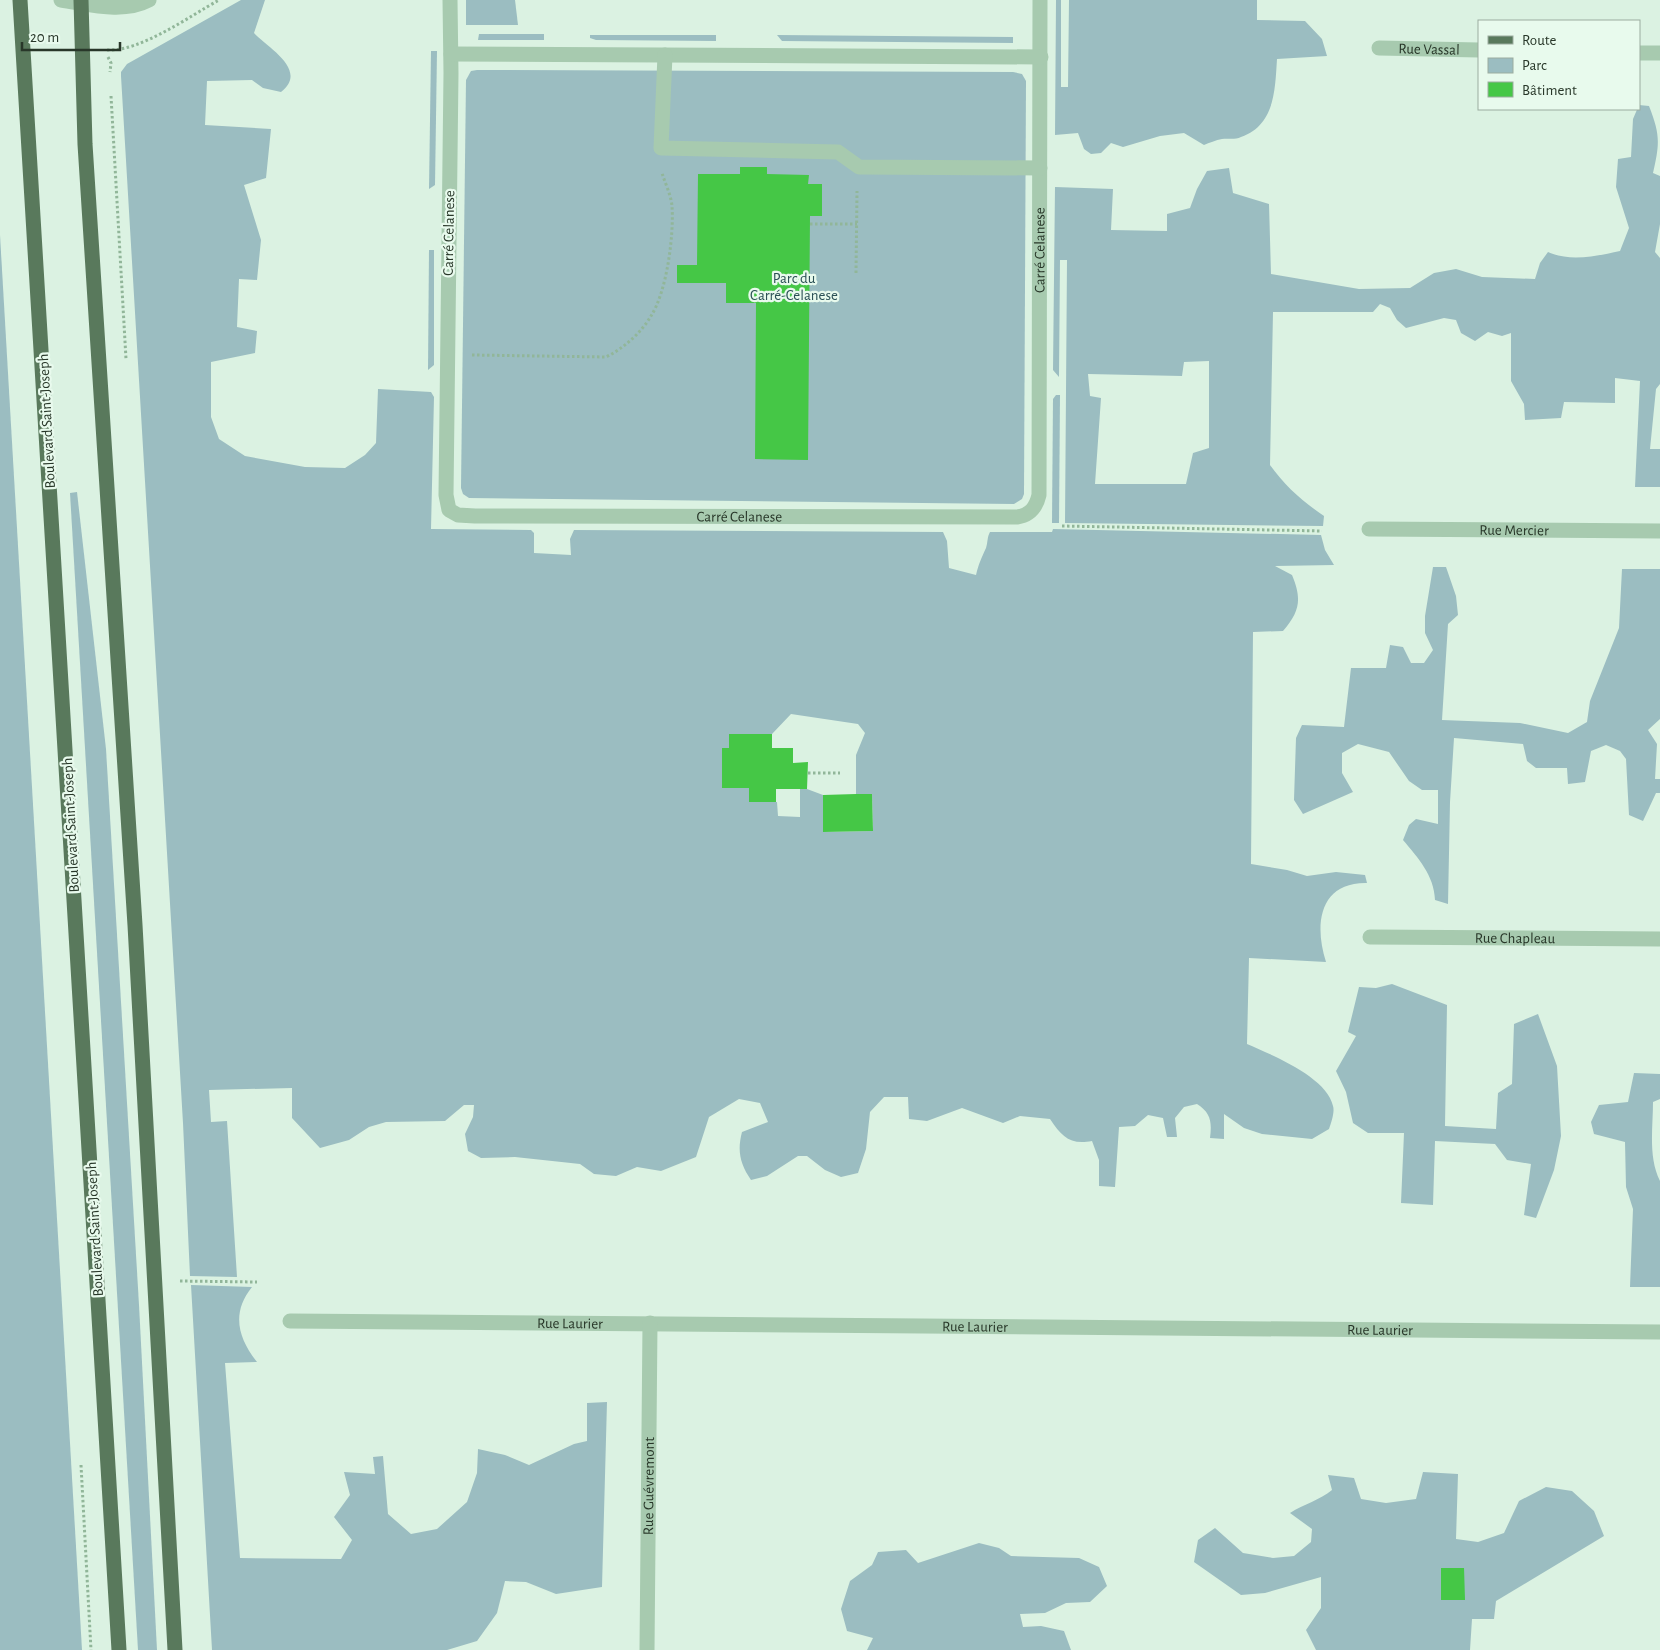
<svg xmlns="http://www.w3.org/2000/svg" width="1660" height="1650" viewBox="0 0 1660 1650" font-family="'Alegreya Sans',sans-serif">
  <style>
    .green { fill: #9bbdc1; fill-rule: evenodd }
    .building { fill: #45c746 }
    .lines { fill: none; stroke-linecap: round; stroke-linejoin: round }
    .path { stroke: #91b699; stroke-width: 3; stroke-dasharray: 2.5 2.5; stroke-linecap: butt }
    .minor { stroke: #a7caaf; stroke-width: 15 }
    .major { stroke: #59795c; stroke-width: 15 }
    .labels { text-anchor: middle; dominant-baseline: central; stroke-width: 4.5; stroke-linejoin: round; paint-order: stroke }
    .street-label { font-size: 15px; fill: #283729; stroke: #e8faed }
    .park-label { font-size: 15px; fill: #2b5055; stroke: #e8faed }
  </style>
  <rect width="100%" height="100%" fill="#dbf2e2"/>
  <!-- green -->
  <g class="green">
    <path d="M241,0H265L254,33C268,48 309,70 281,92L263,88L252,80L207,81L205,125L271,129L266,178L244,185L261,240L257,280L239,279L237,327L257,331L255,353L211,362V417L219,439L245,456L305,467L345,468L365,455L376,443L378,389L431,392L434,397L431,529L531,530L534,533V553L571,555L570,539L574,530L943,532L947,541L949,568L976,575C979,563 981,559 986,548C988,542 987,537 990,532H1052L1053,529L1321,535L1325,550L1334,565L1275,566L1292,575C1302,599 1300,611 1283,631L1253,632L1251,864L1287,870L1307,876L1336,872L1365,875L1367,883C1319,882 1314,925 1326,962L1249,958L1247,1044C1272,1055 1327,1077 1333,1106C1335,1112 1331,1123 1329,1129L1312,1139L1262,1134L1244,1128L1224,1114V1139L1210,1138C1212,1122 1211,1113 1197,1104L1184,1107L1175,1118L1177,1137H1167L1163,1118L1148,1115L1135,1126L1119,1127L1115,1187L1099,1186V1160L1092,1141C1070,1145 1062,1137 1050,1119L1020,1116L1003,1123L962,1108L927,1121L909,1119L908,1097H884L870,1112L866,1149L858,1173L841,1177L825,1170L807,1156H798L767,1176L751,1180C740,1164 737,1151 742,1132L768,1122L760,1103L739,1099L709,1117L696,1157L661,1171L637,1167L616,1176L594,1174L580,1164L515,1157L481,1158L468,1151L465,1134L473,1117L474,1105H464L445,1121L386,1122L369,1127L349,1140L320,1148L292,1118V1088L209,1090L211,1122L227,1121L237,1277L190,1276L183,1123L121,76V72L127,64ZM791,714L858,724L865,733L856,755V794H872L873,831L823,832V795L807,789H800V817L778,816L777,802H749V788L722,748H729V734H772Z"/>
    <polygon points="466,0 515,0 518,25 466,25"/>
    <path d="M1056,0H1061V87H1068L1069,0H1257V20L1305,21L1322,39L1327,56L1277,59C1275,90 1275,125 1241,137C1235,140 1228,138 1222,139C1216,140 1209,143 1204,145L1184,133L1160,136L1123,147L1111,143L1101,153L1091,154L1084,149L1078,133L1055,135Z"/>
    <polygon points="479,34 544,34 544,40 478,40"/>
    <polygon points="590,35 716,35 716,41 596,40 590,38"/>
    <polygon points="777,35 1013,37 1013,43 782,41"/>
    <polygon points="431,51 437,51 435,185 429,189"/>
    <polygon points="477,70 1013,72 1022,74 1026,81 1024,494 1022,499 1014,504 469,498 463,494 461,488 466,80 471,71"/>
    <path d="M1639,105L1649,106C1660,134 1660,143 1653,173L1660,176V224L1655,252L1660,258V384L1656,389L1650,449H1660V487H1635L1640,381L1615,378V403L1564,402L1561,418L1525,420L1524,404L1511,381V333L1502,336L1488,332L1475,341L1461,333L1456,320L1444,318L1406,328L1397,320L1390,308L1380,304L1373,312H1273L1270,465C1285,486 1302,501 1324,516L1323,526L1065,523L1067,260H1060L1059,377L1053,370L1055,187L1113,189L1111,230L1167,231V214L1190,208L1197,189L1207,171L1229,168L1233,193L1269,204L1271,274L1359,289L1410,288L1434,273L1456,269L1482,277L1535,279L1540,263L1548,252C1569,262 1598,256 1620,251L1629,228L1616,187L1618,159L1631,157L1633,119ZM1209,361V448L1193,453L1186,484H1095L1101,398L1090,396L1088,374L1182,376L1184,362Z"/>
    <polygon points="0,235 82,1650 0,1650"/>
    <polygon points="429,250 434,250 434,365 428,370"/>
    <polygon points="1056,395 1060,395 1059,523 1052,523 1053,399"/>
    <polygon points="77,492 106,749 139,1305 157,1650 138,1650 70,493"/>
    <path d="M1433,567H1446L1456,596L1458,615L1448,624L1442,720L1520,723L1568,733L1587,722L1590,701L1619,628L1622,569H1660V719L1648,730L1657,744L1655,779H1660V793H1656L1643,821L1629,815L1626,759L1620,751L1606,745L1591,751L1585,782L1568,784L1567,768H1536L1527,761L1523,744L1454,738L1450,802L1448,904L1435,900C1434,875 1418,858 1403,840L1409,825L1416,819L1438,824V790H1422L1409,781L1389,752L1358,744L1342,753V773L1353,792L1303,814L1294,800L1296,738L1302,725L1344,727L1351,668H1386L1390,645L1403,647L1411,663H1424L1433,650L1425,633V616Z"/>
    <polygon points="1392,984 1447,1005 1445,1126 1496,1129 1498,1093 1512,1084 1514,1024 1538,1014 1557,1066 1561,1136 1554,1170 1536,1218 1524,1215 1531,1164 1507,1160 1495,1144 1435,1141 1433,1205 1401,1203 1404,1133 1368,1133 1353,1123 1346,1092 1336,1071 1356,1036 1348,1032 1359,987 1376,988"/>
    <path d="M1634,1073L1660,1074V1099L1653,1102C1653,1128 1648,1157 1660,1181V1287H1630L1633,1209L1626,1187L1625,1142L1594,1134L1591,1122L1599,1105L1628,1102Z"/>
    <path d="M191,1285L252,1287C231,1313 238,1338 257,1362L225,1363L240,1558L341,1559L352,1540L334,1517L350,1495L344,1472L375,1474L373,1457L383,1456L388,1514L411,1534L437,1529L467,1502L477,1473L478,1449L505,1455L529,1465L574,1444L587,1441V1403L607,1402L602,1587L556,1594L526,1582L505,1581L497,1613L477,1641L447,1650H212Z"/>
    <path d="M1423,1472L1458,1474L1456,1539L1478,1542L1504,1533L1519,1501L1546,1487L1572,1491L1594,1511L1604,1536L1496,1601L1494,1619H1472L1470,1650H1316L1306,1630L1321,1608V1577L1265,1593L1241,1595L1194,1562L1198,1540L1215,1528L1243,1553L1273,1558L1294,1556L1311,1542L1312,1529L1290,1513C1304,1504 1320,1500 1332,1490L1328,1475L1354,1478L1361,1499L1386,1503L1416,1499ZM1441,1568H1464V1599L1442,1600Z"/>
    <polygon points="979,1543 999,1548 1011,1556 1079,1558 1099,1567 1107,1586 1090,1602 1066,1603 1045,1613 1020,1614 1023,1627 1041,1626 1064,1631 1071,1650 867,1650 873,1638 847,1631 841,1609 850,1581 872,1565 878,1552 906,1550 918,1563"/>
  </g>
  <!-- building -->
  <g class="building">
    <polygon points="740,167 767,167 767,174 809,175 808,184 822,184 822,216 810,216 808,460 755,459 756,303 726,303 726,283 677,283 677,265 697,265 698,174 740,174"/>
    <polygon points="729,734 772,734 772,748 793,748 793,763 808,762 807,789 776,789 776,802 749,802 749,788 722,788 722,748 729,748"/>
    <polygon points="856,794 872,794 873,831 823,832 823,795"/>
    <polygon points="1441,1568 1464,1568 1465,1600 1441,1600"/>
  </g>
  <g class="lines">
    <!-- path -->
    <g class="path">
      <path d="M107,50C140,52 190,16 219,0"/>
      <polyline points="108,57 111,63 110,72"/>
      <polyline points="111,96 126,359"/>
      <polyline points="810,224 857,224"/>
      <polyline points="856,273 857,191"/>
      <path d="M472,355L606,357C624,348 641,333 651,316C667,291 674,235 672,206C671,195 665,183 662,173"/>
      <polyline points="1062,526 1322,531"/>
      <polyline points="808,773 840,773"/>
      <polyline points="180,1281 257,1282"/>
      <polyline points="81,1465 91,1650"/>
    </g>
    <!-- minor -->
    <g class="minor">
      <path d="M61,0C89,4 123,14 149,0"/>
      <path id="s1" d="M450,0L451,73L446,495L449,510L458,515L475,516L1017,517C1030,515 1036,508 1039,495L1040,0"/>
      <path id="s2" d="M1379,48L1479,50"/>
      <polyline points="1639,53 1660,53"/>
      <polyline points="451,54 1041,57"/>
      <polyline points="665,55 661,148 838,152 859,167 1040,168"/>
      <path id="s3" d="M1369,529L1660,531"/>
      <path id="s4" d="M1370,937L1660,939"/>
      <path id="s5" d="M290,1321L1660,1332"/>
      <path id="s6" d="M647,1650L650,1323"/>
    </g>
    <!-- major -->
    <g class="major">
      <polyline points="20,0 119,1650"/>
      <polyline points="81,0 85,144 135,925 175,1650"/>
    </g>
  </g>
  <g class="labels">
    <!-- street labels -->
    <g class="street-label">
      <text stroke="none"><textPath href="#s2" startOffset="50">Rue Vassal</textPath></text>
      <text transform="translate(449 233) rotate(-89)">Carré Celanese</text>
      <text stroke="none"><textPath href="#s1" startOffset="1358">Carré Celanese</textPath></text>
      <text transform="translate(47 421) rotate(-93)">Boulevard Saint-Joseph</text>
      <text stroke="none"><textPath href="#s1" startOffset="802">Carré Celanese</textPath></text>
      <text stroke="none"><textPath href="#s3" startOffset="145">Rue Mercier</textPath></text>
      <text transform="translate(71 825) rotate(-93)">Boulevard Saint-Joseph</text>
      <text stroke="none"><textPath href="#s4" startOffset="145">Rue Chapleau</textPath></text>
      <text transform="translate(95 1229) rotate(-93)">Boulevard Saint-Joseph</text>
      <text stroke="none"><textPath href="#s5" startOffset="280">Rue Laurier</textPath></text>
      <text stroke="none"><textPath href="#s5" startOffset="685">Rue Laurier</textPath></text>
      <text stroke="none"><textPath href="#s5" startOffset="1090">Rue Laurier</textPath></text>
      <text stroke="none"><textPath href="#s6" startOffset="164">Rue Guévremont</textPath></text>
    </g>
    <!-- park labels -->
    <g class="park-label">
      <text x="794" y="278">Parc du<tspan x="794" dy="17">Carré-Celanese</tspan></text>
    </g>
  </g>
  <!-- legend -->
  <rect x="1478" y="20" width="162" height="90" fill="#e8faed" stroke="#9bac9f"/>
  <rect x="1488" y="36" width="25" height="8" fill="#59795c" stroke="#9bac9f"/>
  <text x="1522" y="45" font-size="15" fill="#283729">Route</text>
  <rect x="1488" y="58" width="25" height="15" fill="#9bbdc1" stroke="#9bac9f"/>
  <text x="1522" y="70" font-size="15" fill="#283729">Parc</text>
  <rect x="1488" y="82" width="25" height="15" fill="#45c746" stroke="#9bac9f"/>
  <text x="1522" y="95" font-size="15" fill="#283729">Bâtiment</text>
  <!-- scale -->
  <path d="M22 42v8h98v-8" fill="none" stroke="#283729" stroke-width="2.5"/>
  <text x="30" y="42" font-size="15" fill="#283729" stroke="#e8faed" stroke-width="4" paint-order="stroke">20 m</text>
</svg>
